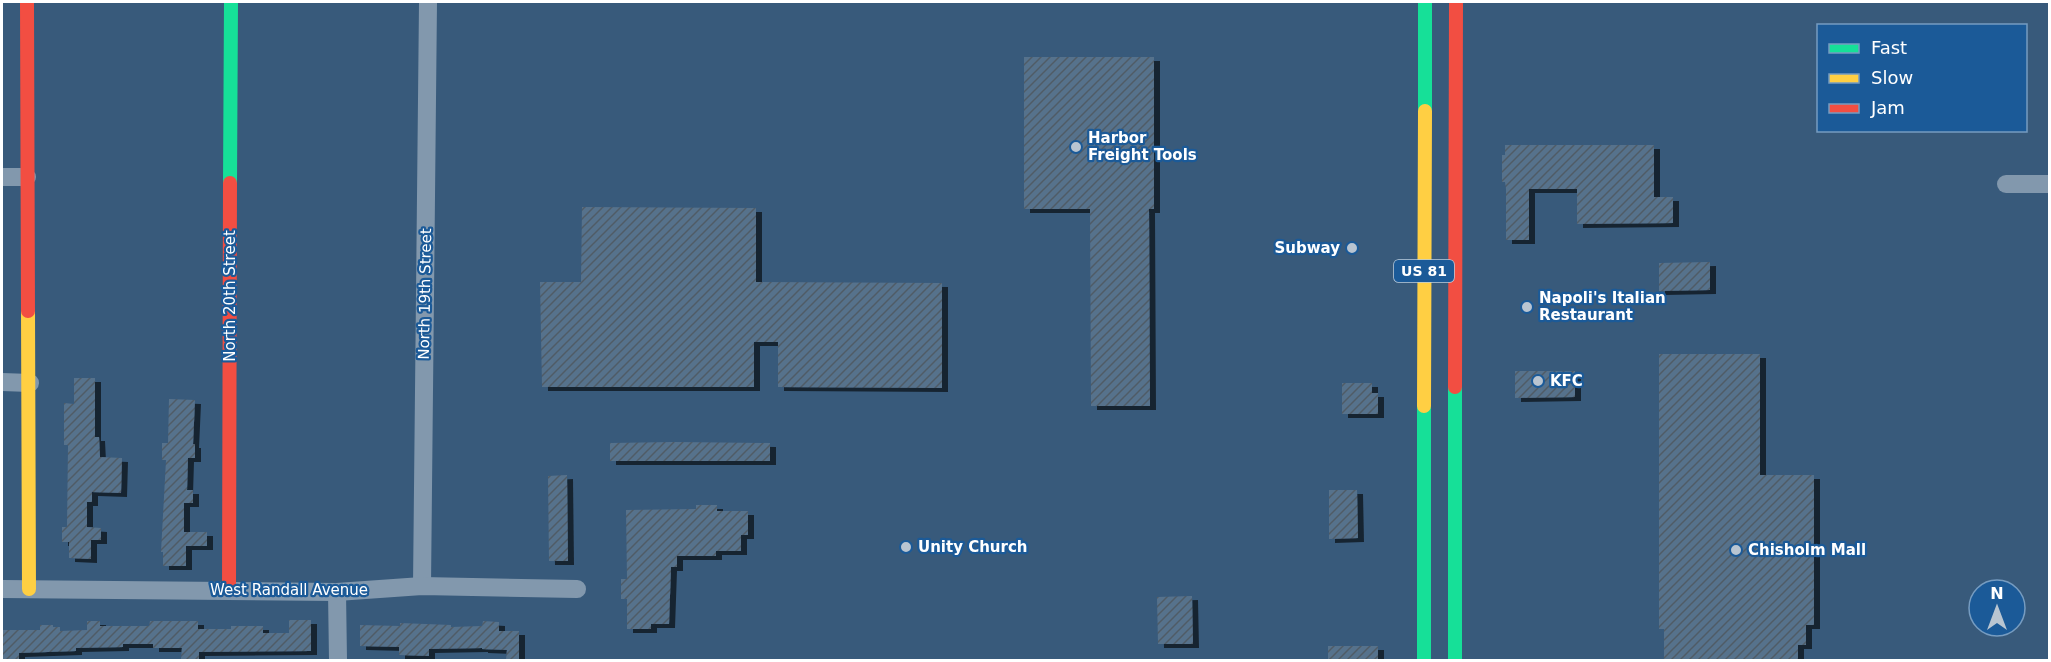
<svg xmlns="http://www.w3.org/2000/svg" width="2051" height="662" viewBox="0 0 2051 662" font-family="'DejaVu Sans',sans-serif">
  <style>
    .building { fill: url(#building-hatch); filter: url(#shadow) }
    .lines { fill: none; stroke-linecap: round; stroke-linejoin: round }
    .street { stroke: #8298ad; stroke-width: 18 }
    .fast { stroke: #16e098; stroke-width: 14 }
    .slow { stroke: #ffcf43; stroke-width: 14 }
    .jam { stroke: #f24e42; stroke-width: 14 }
    .poi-dot { fill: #b9c5d1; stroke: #1b5a98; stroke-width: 2 }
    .labels { text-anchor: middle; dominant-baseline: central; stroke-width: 4.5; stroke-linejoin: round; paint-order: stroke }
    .shield { fill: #1b5a98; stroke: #bbcee0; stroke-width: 1.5 }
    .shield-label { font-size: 14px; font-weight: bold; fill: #fff }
    .poi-label { font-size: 15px; font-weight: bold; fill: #fff; stroke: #1b5a98; text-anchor: start }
    .street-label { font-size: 15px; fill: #fff; stroke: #1b5a98 }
  </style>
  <defs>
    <pattern id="building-hatch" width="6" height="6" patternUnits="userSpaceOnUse" patternTransform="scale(1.5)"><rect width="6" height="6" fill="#57728c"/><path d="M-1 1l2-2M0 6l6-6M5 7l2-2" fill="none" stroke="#505b66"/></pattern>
    <filter id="shadow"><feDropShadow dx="6" dy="4" stdDeviation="0" flood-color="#0009"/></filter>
  </defs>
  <rect width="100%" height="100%" fill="#385a7b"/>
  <!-- building -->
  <g class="building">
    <polygon points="1024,57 1154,57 1154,209 1149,209 1150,406 1091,406 1090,209 1024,209"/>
    <polygon points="1505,145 1654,145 1654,197 1673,197 1673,223 1577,224 1577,189 1529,189 1529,240 1506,240 1506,189 1505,182 1502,182 1502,155 1505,155"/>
    <polygon points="582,207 756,208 756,282 942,283 942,388 778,387 778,342 754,342 754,387 542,387 540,282 581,282"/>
    <polygon points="1710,262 1710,290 1659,291 1659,263"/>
    <polygon points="1659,354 1760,354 1760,475 1814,475 1814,625 1806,625 1806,645 1798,645 1798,660 1664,660 1664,629 1659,629"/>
    <polygon points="1515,371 1575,371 1575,397 1515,398"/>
    <polygon points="74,378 95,378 95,437 99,437 100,457 122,458 121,493 92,492 92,502 87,502 87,527 101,528 101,540 91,540 91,559 69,558 69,542 62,542 62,527 67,527 68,445 64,445 64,403 74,404"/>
    <polygon points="1342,383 1372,383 1372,393 1378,393 1378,414 1342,414"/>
    <polygon points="169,399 195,400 193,444 195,444 195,458 188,458 187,490 193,490 193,503 184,503 184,532 207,532 207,546 186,546 186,566 163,566 163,552 161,552 166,460 162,460 162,443 168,443"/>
    <polygon points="674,442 770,443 770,461 610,461 610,443"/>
    <polygon points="567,475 568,561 549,561 548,476"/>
    <polygon points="1329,490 1357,490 1358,538 1329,539"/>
    <polygon points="696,505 717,505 717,511 748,511 748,535 741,535 741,551 716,551 716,556 677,556 677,567 671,567 669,624 651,624 651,629 627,629 627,599 621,599 621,579 627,579 626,510 696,509"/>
    <polygon points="1192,596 1193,644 1158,644 1157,597"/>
    <polygon points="289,620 311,620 311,651 199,652 199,659 181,659 182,648 153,648 153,644 123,644 123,647 76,648 76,651 19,653 19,660 2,660 2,630 40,630 40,625 53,625 53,627 60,627 60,631 87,630 87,621 100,621 100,626 149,626 150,621 198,621 198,629 231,629 231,626 263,626 263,633 289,633"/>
    <polygon points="483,621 499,622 499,631 519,631 519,660 506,660 507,650 482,649 482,648 429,649 429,656 399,655 399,647 360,646 360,625 400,626 400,623 451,625 451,627 482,626"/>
    <rect x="1328" y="646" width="50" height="14"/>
  </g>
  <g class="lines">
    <!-- street -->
    <g class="street">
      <polyline points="2,177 27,177"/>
      <polyline points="2006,184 2050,184"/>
      <polyline points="2,382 30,383"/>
      <polyline points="422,586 428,2"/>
      <polyline points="2,589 337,592 422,586 577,589"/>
      <polyline points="337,592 338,660"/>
    </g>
    <!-- fast -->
    <g class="fast">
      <polyline points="1425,111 1425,2"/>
      <polyline points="230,183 231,2"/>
      <polyline points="1424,660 1424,406"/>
      <polyline points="1455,660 1455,387"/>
    </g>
    <!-- slow -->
    <g class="slow">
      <polyline points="28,311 29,589"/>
      <polyline points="1424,406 1425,111"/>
    </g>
    <!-- jam -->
    <g class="jam">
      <polyline points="27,2 28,311"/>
      <polyline points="1455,387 1456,2"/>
      <polyline points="229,590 230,183"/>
    </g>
  </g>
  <!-- markers -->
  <g class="poi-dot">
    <circle cx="1076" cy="147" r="6"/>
    <circle cx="1352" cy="248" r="6"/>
    <circle cx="1527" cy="307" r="6"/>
    <circle cx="1538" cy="381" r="6"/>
    <circle cx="906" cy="547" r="6"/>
    <circle cx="1736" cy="550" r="6"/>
  </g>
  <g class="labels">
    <!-- shield labels -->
    <rect class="shield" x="1394" y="260" width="60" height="22" rx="4.5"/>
    <g class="shield-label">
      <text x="1424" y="271">US 81</text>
    </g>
    <!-- poi labels -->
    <g class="poi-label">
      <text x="1088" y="138">Harbor<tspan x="1088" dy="17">Freight Tools</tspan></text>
      <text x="1340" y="248" text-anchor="end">Subway</text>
      <text x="1539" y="298">Napoli's Italian<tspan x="1539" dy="17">Restaurant</tspan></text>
      <text x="1550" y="381">KFC</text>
      <text x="918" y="547">Unity Church</text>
      <text x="1748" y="550">Chisholm Mall</text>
    </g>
    <!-- street labels -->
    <g class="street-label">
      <text transform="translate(425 294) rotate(-89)">North 19th Street</text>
      <text transform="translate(230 296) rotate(-90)">North 20th Street</text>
      <text x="289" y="590">West Randall Avenue</text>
    </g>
  </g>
  <!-- border -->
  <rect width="2051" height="662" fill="none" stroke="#ffffff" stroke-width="6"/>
  <!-- legend -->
  <rect x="1817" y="24" width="210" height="108" fill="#1b5a98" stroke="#769cc1" stroke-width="1.5"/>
  <rect x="1829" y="44" width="30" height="9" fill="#16e098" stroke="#769cc1" stroke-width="1.5"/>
  <text x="1871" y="54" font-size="18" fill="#ffffff">Fast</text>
  <rect x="1829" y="74" width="30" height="9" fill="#ffcf43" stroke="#769cc1" stroke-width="1.5"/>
  <text x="1871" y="84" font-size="18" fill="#ffffff">Slow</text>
  <rect x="1829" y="104" width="30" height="9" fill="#f24e42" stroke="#769cc1" stroke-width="1.5"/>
  <text x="1871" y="114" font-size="18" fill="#ffffff">Jam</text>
  <!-- north arrow -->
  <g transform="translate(1997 608)"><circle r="28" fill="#1b5a98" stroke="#769cc1" stroke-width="1.5"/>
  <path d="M0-4.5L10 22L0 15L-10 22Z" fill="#b9c5d1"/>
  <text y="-9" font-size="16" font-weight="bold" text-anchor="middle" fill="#ffffff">N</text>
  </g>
</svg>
